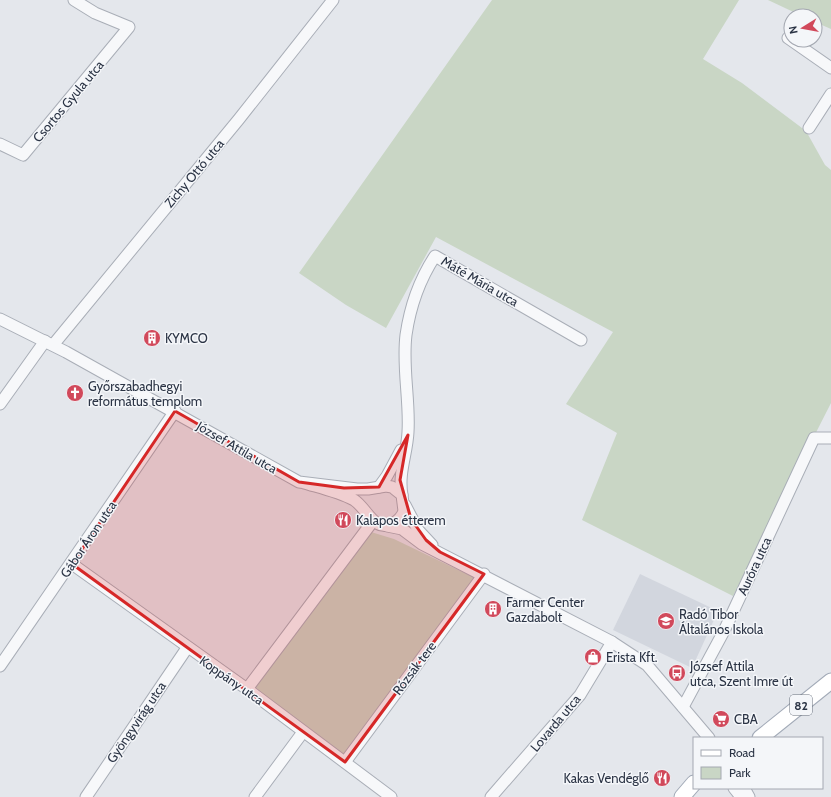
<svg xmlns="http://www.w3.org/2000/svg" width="831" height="797" viewBox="0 0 831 797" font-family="Cabin,sans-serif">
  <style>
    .built { fill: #d2d6de }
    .green { fill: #c9d6c5 }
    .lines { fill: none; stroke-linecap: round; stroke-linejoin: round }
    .minor-casing { stroke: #a9aeb7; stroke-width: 13 }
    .major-casing { stroke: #a3abb8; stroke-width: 17 }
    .minor { stroke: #f7f8fa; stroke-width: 11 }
    .major { stroke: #fff; stroke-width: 15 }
    .marked { fill: #d62828; fill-opacity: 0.2; stroke: #d62828; stroke-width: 3; stroke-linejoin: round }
    .labels { text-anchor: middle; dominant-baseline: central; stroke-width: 3; stroke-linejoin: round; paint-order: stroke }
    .shield { fill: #f4f6f9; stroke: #676e7b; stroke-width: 1 }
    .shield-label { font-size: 12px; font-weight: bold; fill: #2b3445 }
    .street-label { font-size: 13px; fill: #2b3445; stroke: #f4f6f9 }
    .poi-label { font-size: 13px; fill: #2b3445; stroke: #f4f6f9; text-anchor: start }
  </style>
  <rect width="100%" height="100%" fill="#e4e7ec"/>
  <!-- built -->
  <polygon class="built" points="640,574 718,611 692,668 613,630"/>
  <!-- green -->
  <g class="green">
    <polygon points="492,0 739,0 703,59 742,83 806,131 825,165 831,170 831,403 733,596 582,520 617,433 566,404 613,332 436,237 386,328 346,305 299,273"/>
    <polygon points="768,0 831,0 831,29 815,22 815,16 802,16"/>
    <polygon points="371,532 394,539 475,578 344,756 252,688"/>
  </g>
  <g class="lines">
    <!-- minor casing -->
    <g class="minor-casing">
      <g id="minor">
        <polyline points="788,38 831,68"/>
        <polyline points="809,128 831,94"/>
        <polyline points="0,144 23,155 129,27 95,13 74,0"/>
        <path d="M0,319L66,352L299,482L357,489H368L386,486L392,487L402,495L404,511C402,517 398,521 392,524C373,532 367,508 354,500C339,492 321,488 304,483"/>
        <polyline points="53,345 239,119 333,0"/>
        <polyline points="0,404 45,341"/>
        <polyline points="379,487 387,476 401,450"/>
        <path d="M402,495C398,473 407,454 408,432C410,400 402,367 406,335C410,307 420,279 435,256L581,340"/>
        <polyline points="405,505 418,530 432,545"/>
        <polyline points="387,526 402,529 422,544 612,642 647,665 709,738"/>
        <polyline points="72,564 247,689 391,797"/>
        <polyline points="0,666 175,411"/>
        <polyline points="247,689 373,521"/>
        <polyline points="683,707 724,631 814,438 831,438"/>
        <polyline points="345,762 484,574"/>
        <polyline points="734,788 741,797"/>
        <polyline points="744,788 749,797"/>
        <polyline points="86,797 187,648"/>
        <polyline points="255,797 303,732"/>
        <polyline points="491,797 580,695 612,642"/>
      </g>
    </g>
    <!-- major casing -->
    <g class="major-casing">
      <g id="major">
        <polyline points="760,738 831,681"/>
        <polyline points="682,797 694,783"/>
      </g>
    </g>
    <!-- minor -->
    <use href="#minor" class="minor"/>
    <!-- major -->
    <use href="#major" class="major"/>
  </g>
  <!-- marked area -->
  <path class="marked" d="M175,411L299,482L344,488L379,487L408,435L400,480L411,519L426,540L440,552L484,574L345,762L72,564Z"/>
  <!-- icons -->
  <defs>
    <g id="building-disc" transform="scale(0.9)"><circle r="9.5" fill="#d1495b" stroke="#f4f6f9"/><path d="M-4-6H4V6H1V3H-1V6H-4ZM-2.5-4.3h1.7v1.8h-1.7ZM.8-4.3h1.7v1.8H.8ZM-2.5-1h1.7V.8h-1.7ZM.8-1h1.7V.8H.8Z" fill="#fff"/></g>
    <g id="church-disc" transform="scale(0.9)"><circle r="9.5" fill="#d1495b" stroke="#f4f6f9"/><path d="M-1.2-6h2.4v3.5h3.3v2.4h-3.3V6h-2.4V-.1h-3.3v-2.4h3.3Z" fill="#fff"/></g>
    <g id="restaurant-disc" transform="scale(0.9)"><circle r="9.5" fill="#d1495b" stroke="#f4f6f9"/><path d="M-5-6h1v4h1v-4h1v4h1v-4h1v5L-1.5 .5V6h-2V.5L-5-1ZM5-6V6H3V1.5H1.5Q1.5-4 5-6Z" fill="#fff"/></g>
    <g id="school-disc" transform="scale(0.9)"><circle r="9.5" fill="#d1495b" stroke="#f4f6f9"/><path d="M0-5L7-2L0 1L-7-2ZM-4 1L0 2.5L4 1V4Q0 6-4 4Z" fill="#fff"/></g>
    <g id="shop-disc" transform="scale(0.9)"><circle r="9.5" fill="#d1495b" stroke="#f4f6f9"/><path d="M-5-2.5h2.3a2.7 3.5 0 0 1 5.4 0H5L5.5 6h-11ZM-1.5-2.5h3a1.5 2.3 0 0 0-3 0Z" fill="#fff"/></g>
    <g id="bus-disc" transform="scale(0.9)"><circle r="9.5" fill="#d1495b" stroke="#f4f6f9"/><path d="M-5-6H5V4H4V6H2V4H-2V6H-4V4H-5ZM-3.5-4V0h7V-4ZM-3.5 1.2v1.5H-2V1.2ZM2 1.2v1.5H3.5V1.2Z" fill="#fff"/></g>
    <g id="supermarket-disc" transform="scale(0.9)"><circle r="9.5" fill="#d1495b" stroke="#f4f6f9"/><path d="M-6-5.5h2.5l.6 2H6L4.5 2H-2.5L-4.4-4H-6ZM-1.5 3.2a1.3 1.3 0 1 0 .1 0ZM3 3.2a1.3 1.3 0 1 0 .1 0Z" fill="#fff"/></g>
  </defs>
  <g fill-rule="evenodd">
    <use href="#building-disc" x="152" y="338"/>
    <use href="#church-disc" x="75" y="393"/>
    <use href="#restaurant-disc" x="343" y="520"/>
    <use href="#building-disc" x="493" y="609"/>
    <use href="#school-disc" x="666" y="621"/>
    <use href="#shop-disc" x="593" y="657"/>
    <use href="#bus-disc" x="677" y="673"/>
    <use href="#supermarket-disc" x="721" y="719"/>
    <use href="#restaurant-disc" x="662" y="778"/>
  </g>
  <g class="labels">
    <!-- shield labels -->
    <rect class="shield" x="790" y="695" width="22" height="20" rx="3"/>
    <g class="shield-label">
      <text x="801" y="705">82</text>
    </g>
    <!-- street labels -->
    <g class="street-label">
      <text transform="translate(68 101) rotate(-50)">Csortos Gyula utca</text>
      <text transform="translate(194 173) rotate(-50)">Zichy Ottó utca</text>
      <text transform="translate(480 281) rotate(30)">Máté Mária utca</text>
      <text transform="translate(237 447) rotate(30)">József Attila utca</text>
      <text transform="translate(88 539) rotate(-56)">Gábor Áron utca</text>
      <text transform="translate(754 566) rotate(-65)">Auróra utca</text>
      <text transform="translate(414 668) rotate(-53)">Rózsák tere</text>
      <text transform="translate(232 680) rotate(35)">Koppány utca</text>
      <text transform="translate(136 722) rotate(-56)">Gyöngyvirág utca</text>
      <text transform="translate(555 723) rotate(-50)">Lovarda utca</text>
    </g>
    <!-- poi labels -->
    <g class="poi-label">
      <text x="165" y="338">KYMCO</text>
      <text x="88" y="386">Győrszabadhegyi<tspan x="88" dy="15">református templom</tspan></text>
      <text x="356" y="520">Kalapos étterem</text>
      <text x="506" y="602">Farmer Center<tspan x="506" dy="15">Gazdabolt</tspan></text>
      <text x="679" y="614">Radó Tibor<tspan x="679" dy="15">Általános Iskola</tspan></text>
      <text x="606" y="657">Erista Kft.</text>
      <text x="690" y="666">József Attila<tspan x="690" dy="15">utca, Szent Imre út</tspan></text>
      <text x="734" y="719">CBA</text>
      <text x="649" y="778" text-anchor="end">Kakas Vendéglő</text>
    </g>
  </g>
  <!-- legend -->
  <rect x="693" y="737" width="130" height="52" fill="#f4f6f9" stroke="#a4a8b1"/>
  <rect x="701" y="750" width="20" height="6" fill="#ffffff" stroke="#a4a8b1"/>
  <text x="729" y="757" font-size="12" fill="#2b3445">Road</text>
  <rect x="701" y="767" width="20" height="12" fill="#c9d6c5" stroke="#a4a8b1"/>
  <text x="729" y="777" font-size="12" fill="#2b3445">Park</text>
  <!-- north arrow -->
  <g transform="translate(803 28) rotate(259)"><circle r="19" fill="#f4f6f9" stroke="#a4a8b1"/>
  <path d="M0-3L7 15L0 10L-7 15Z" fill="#d1495b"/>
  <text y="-6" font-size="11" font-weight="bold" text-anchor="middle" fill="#2b3445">N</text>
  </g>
</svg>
